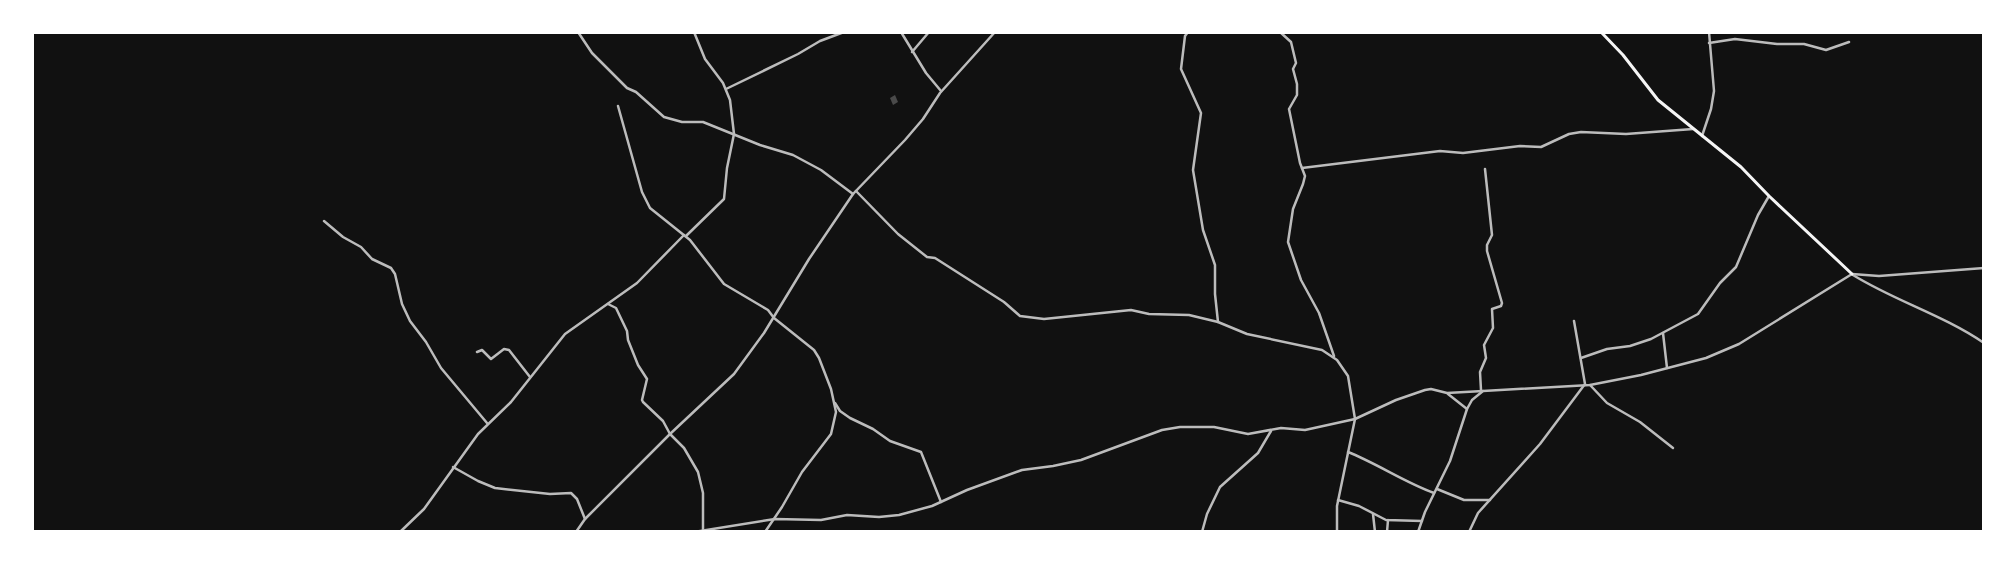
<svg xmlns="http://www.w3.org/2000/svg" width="2016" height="564" viewBox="0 0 2016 564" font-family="Lora,serif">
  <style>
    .building { fill: #4a4a4a }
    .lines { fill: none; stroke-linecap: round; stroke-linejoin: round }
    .minor { stroke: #bcbcbc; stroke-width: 2.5 }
    .secondary { stroke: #f5f5f5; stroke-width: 3 }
  </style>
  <rect width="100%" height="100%" fill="#111"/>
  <!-- building -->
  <polygon class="building" points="895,95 898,102 893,105 890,98"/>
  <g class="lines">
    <!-- minor -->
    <g class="minor">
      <polyline points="578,32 592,53 627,88 636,92 664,117 682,122 703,122 760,145 793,155 821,170 853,194"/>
      <polyline points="901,32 926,73 941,91"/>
      <polyline points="1188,32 1185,36 1181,69 1201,113 1193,170 1203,230 1215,265 1215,294 1218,322"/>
      <polyline points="1280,32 1291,42 1296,63 1293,69 1297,84 1297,95 1289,109 1300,163 1305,176 1303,184 1293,209 1288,242 1301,280 1319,313 1334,356"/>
      <polyline points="1709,43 1735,39 1777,44 1804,44 1826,50 1849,42"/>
      <polyline points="912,52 929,32"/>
      <polyline points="726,89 798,54 820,41 844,32"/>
      <polyline points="618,106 642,192 650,208 690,240 724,284 768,310 774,318 814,350 819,358 831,389 836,412 831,434 802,472 782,507 765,532"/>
      <polyline points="1702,136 1711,109 1714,91 1709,32"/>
      <polyline points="1302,168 1440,151 1463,153 1520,146 1541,147 1569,134 1581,132 1626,134 1693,129"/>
      <polyline points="856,191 898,234 927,257 935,258 1004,302 1020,316 1044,319 1131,310 1149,314 1189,315 1218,322 1247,334 1322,350 1337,360 1348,376 1355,419 1337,506 1337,532"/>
      <polyline points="324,221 343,237 361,247 372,259 391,268 395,274 402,304 410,321 426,342 441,368 487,423"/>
      <polyline points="686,236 724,199 727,168 734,134 730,100 723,83 705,59 694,32"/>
      <path d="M1853,275C1895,301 1943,315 1984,343"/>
      <polyline points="608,304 616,308 627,331 628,340 638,365 647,379 642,400 643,402 663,421 670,434 684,448 698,472 703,493 703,531"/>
      <polyline points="1663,333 1667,368"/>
      <polyline points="477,352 482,350 491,359 504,349 509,350 530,377"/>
      <polyline points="1581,358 1607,349 1630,346 1651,339 1698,314 1720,283 1736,267 1758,215 1769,196"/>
      <polyline points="1590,385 1607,403 1640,422 1673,448"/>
      <polyline points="1481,390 1480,372 1486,358 1484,345 1493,328 1492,309 1501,306 1502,303 1487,251 1487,245 1492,235 1485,169"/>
      <polyline points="1448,394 1467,409"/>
      <polyline points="835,403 840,411 850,418 873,429 890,441 921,452 941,502"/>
      <path d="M1348,452C1378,464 1404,482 1434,493"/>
      <polyline points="453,467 478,481 495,488 550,494 571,493 577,499 585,519"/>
      <polyline points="1437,489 1464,500 1490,500"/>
      <polyline points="1338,500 1359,506 1386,520 1422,521"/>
      <polyline points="1373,514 1375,532"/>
      <polyline points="400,532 424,509 478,434 511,402 565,334 637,283 684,235"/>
      <polyline points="576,532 585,519 670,434 734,374 764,333 809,259 853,194 905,140 923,119 940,93 995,32"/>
      <polyline points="694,532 775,519 821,520 847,515 879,517 899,515 932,506 967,490 1022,470 1053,466 1081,460 1162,430 1180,427 1214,427 1248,434 1281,428 1305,430 1355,419 1396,400 1425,390 1431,389 1447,393 1483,391"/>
      <polyline points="1202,532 1207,514 1220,487 1258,453 1271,431"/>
      <polyline points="1387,532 1388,520"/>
      <polyline points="1418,532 1425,512 1450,461 1467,409 1472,400 1483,391 1590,385 1641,375 1706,358 1739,344 1852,274 1879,276 1984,268"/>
      <polyline points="1469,532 1478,513 1540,444 1585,384 1574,321"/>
    </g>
    <!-- secondary -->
    <polyline class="secondary" points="1601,32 1623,55 1658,100 1741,167 1769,196 1852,274"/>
  </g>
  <!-- border -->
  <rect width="2016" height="564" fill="none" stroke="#ffffff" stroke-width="68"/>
</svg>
